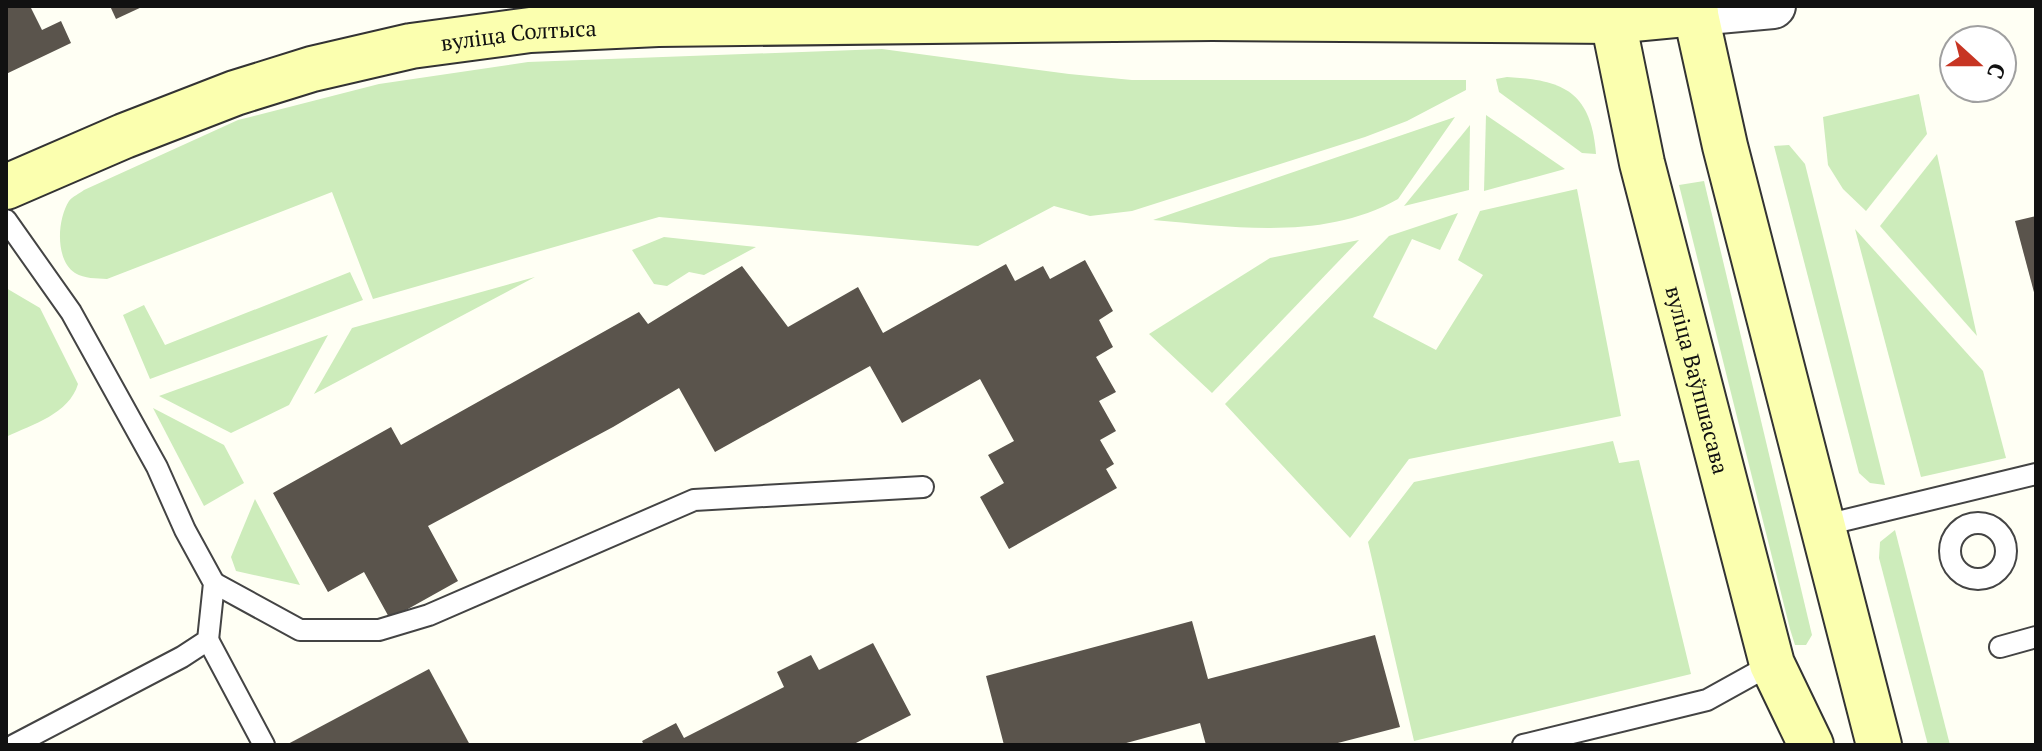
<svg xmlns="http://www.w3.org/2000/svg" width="2042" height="751" viewBox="0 0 2042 751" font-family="'PT Serif',serif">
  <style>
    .green { fill: #cdecbb }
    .building { fill: #5a544c }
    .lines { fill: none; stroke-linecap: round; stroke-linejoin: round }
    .service-casing { stroke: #444; stroke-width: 24 }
    .tertiary-casing { stroke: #444; stroke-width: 48 }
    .secondary-casing { stroke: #333; stroke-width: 48 }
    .service { stroke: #fff; stroke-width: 20 }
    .tertiary { stroke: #fff; stroke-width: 44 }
    .secondary { stroke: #fbffaf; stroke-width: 44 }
    .labels { text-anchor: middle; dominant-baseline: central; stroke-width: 8; stroke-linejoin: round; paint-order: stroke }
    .street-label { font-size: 22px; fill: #111; stroke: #fff }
  </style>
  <rect width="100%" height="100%" fill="#fffff4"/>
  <!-- green -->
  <g class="green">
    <path d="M882,49L1069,74L1132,80H1466V90L1407,121L1365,137L1132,211L1090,216L1054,206L978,246L659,217L373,299L332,192L107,279C96,278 85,279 75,273C55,260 57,220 69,201C72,197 80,193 84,190L238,120L379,84L528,62Z"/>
    <path d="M1507,77C1564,80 1591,92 1596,154L1582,153L1499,92L1496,79Z"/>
    <polygon points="1919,94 1927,134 1866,211 1843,189 1828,165 1823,117"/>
    <polygon points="1486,115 1565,169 1484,191"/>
    <path d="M1455,117L1398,199C1324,241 1234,227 1153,220Z"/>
    <polygon points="1470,125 1469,190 1404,206"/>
    <polygon points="1789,145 1805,164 1885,485 1870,483 1859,473 1774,146"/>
    <polygon points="1937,154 1977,336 1880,226"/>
    <polygon points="1704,181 1812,635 1806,645 1795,645 1790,629 1679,185"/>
    <polygon points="1577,189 1621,416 1409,459 1350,538 1225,404 1389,236 1458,213 1440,250 1412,239 1373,317 1436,350 1483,275 1458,260 1480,211"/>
    <polygon points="1855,229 1983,371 2006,458 1921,477"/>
    <polygon points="664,237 756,247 704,275 689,272 667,286 654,284 632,250"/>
    <polygon points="1359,240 1212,393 1149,334 1270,258"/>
    <polygon points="350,272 363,300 150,379 123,315 144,305 165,345"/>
    <polygon points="535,277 314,394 352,328"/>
    <path d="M6,288L40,308L78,384C69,414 33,424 6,437Z"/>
    <polygon points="328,335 289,405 231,433 159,396"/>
    <polygon points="153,408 224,445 244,483 204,506"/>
    <polygon points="1613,441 1619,463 1639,460 1691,674 1414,741 1368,542 1414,482"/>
    <polygon points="255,499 300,585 236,571 231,557"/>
    <polygon points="1895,530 1950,745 1928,745 1879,558 1880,542"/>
  </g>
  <!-- building -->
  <g class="building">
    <polygon points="6,6 30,6 42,30 61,21 71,43 6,74"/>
    <polygon points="110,6 144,6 116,19"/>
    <polygon points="2036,216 2036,296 2035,296 2015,221"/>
    <polygon points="1085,260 1113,311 1099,320 1113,347 1096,357 1116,392 1099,401 1116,431 1100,440 1114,464 1106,469 1117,488 1009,549 980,497 1004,483 988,455 1014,441 980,379 902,423 870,366 715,452 679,388 613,427 428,526 458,581 390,619 364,572 328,592 273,493 391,427 401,445 639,312 648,324 742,266 788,327 858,287 883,333 1006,264 1015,281 1043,266 1050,279"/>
    <polygon points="1192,621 1208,679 1375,635 1400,727 1330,745 1206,745 1200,723 1119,745 1004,745 986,676"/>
    <polygon points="873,643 911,715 852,745 644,745 642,741 676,723 684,738 784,687 777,672 811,655 819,670"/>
    <polygon points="429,669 470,745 286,745"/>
  </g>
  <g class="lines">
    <!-- service casing -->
    <g class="service-casing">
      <g id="service">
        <polyline points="6,220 71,312 157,467 185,530 214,583 208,640 182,657 14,745"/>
        <circle cx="1978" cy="551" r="28"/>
        <polyline points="1821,526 2036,474"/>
        <polyline points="214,583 300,630 379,630 429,615 694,500 923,487"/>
        <polyline points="208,640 264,745"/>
        <polyline points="2000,647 2036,637"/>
        <polyline points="1523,745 1707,700 1772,664"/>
      </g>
    </g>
    <!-- tertiary casing -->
    <g class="tertiary-casing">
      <polyline id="tertiary" points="1696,13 1773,6"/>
    </g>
    <!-- secondary casing -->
    <g class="secondary-casing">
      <g id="secondary">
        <path id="s1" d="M1610,6L1642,163L1772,664L1811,745"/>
        <polyline points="1694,6 1725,146 1879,745"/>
        <path id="s2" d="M6,187L124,136L235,93L312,69L411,46L530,30L658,24L1212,18L1612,21L1696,13"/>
      </g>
    </g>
    <!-- service -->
    <use href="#service" class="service"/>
    <!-- tertiary -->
    <use href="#tertiary" class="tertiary"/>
    <!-- secondary -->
    <use href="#secondary" class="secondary"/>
  </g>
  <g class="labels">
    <!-- street labels -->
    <g class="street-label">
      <text stroke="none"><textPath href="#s2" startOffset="538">вуліца Солтыса</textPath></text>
      <text stroke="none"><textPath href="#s1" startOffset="384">вуліца Ваўпшасава</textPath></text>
    </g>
  </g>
  <!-- border -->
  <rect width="2042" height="751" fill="none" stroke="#111111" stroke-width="16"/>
  <!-- north arrow -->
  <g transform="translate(1978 64) rotate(111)"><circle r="38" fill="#ffffff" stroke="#a0a0a0" stroke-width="2"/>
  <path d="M0-6L14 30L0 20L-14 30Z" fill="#c73523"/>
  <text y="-12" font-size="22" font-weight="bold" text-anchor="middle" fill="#111111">С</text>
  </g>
</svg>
